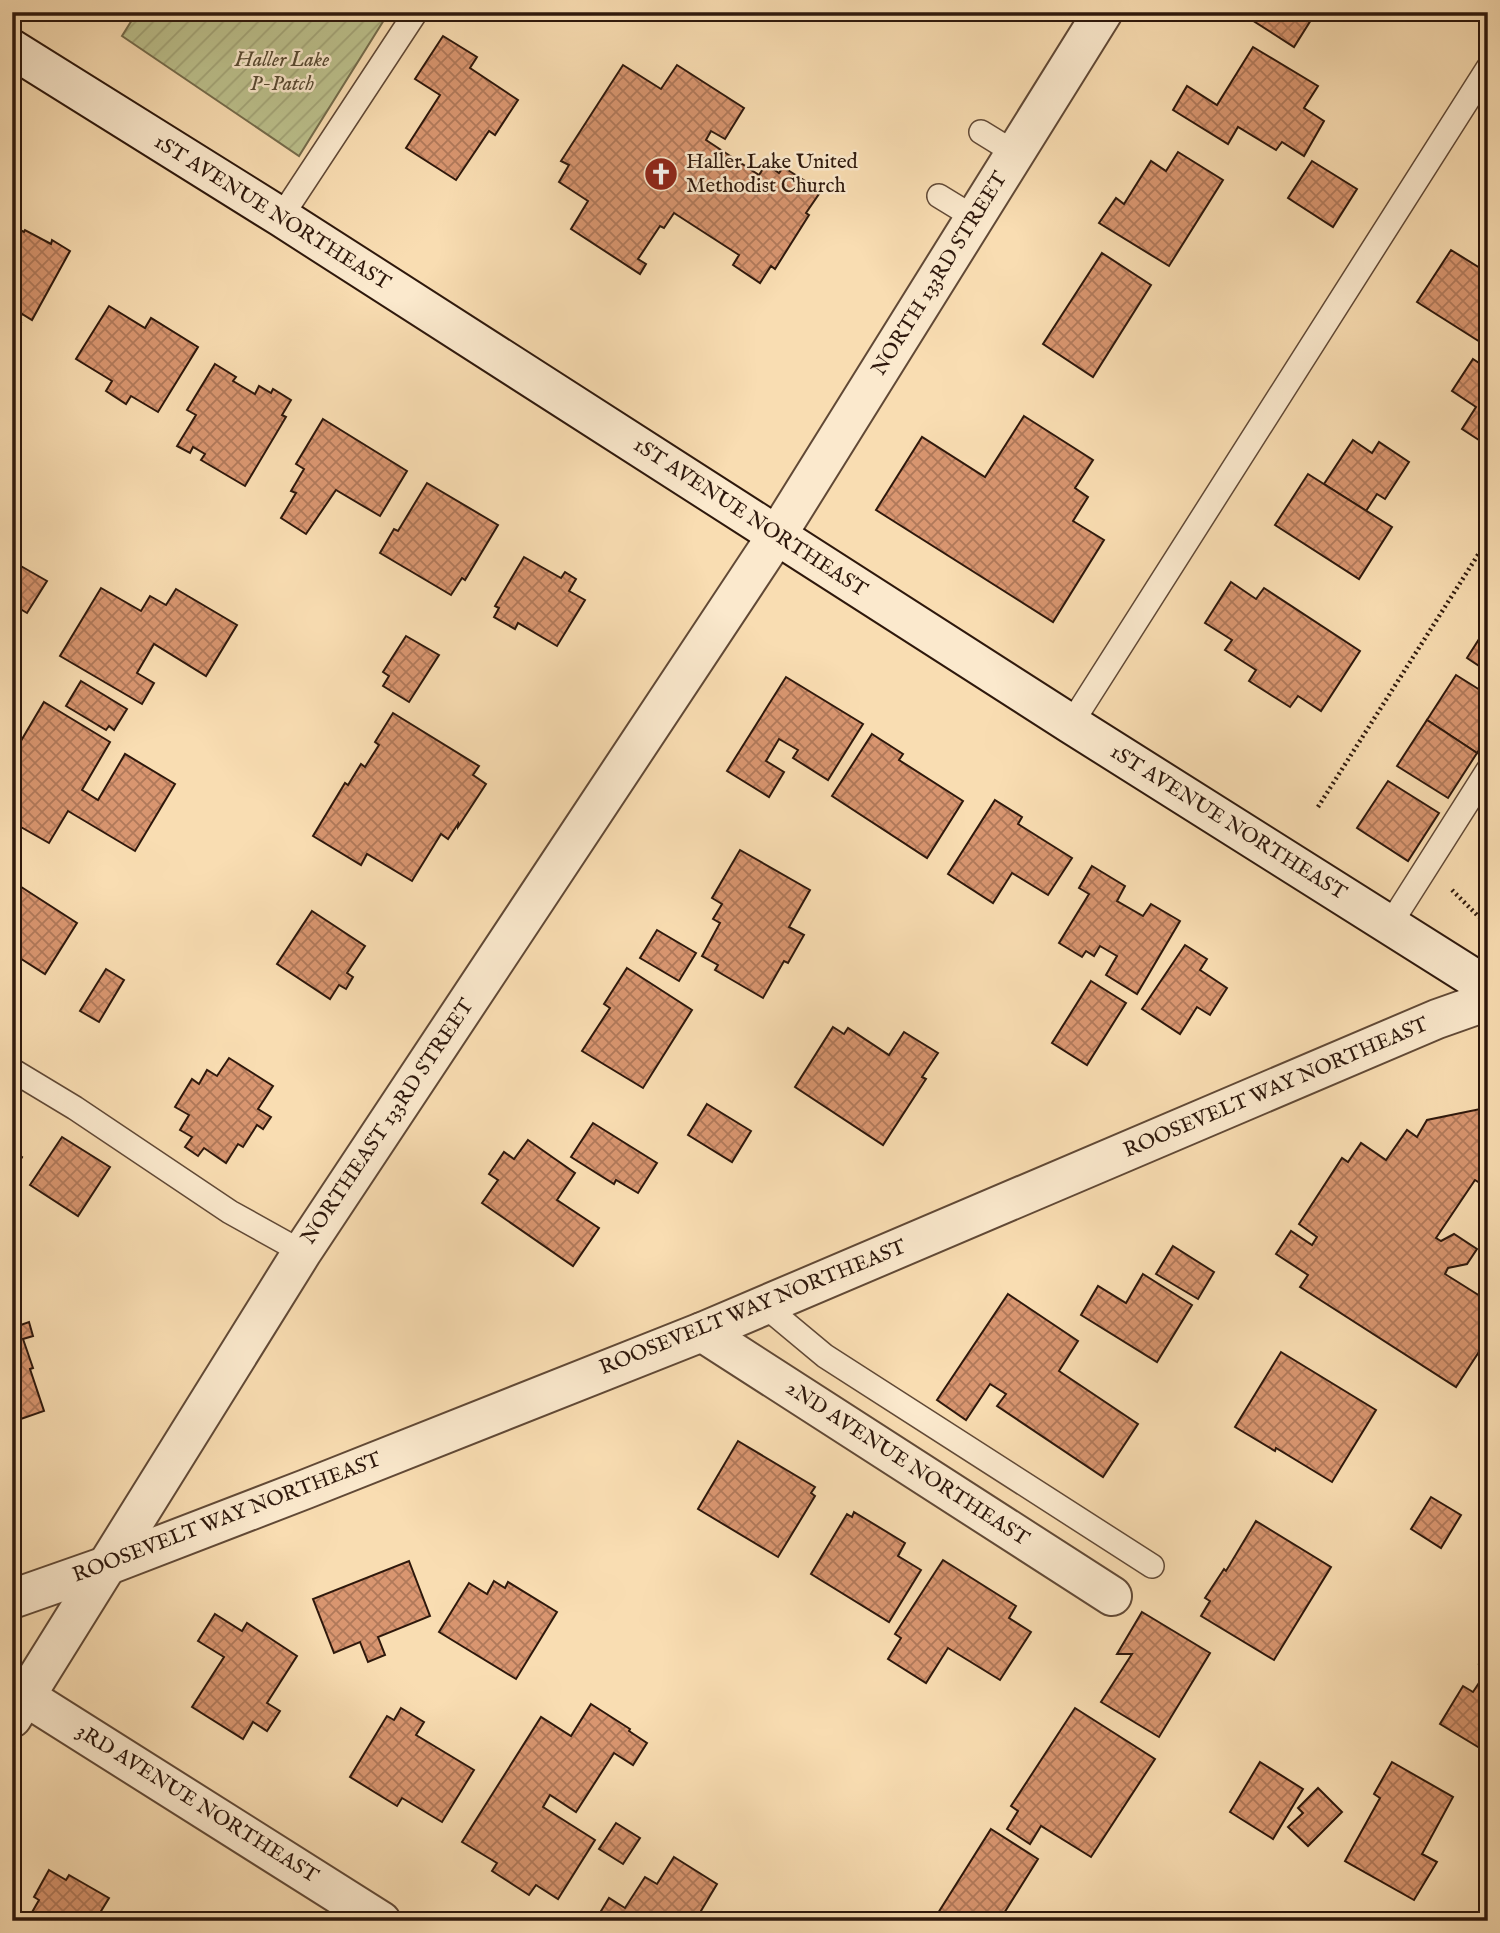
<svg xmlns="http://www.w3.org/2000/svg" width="1500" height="1933" viewBox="0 0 1500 1933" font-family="'IM FELL English',serif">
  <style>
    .garden { fill: url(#garden-furrows); stroke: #756c4c; stroke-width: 2 }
    .building { fill: url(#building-cross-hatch); stroke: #2e180c; stroke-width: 2 }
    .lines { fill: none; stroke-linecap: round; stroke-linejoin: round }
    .lane-casing { stroke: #614936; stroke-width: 26 }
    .street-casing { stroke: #614936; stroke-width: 42 }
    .secondary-casing { stroke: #2e180c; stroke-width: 42 }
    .path { stroke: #2e180c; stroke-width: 4.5; stroke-dasharray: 2 3.5; stroke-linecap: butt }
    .lane { stroke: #fbe9cd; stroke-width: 23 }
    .street { stroke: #fbe9cd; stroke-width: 38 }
    .secondary { stroke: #fbe9cd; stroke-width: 38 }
    .labels { text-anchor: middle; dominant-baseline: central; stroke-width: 5; stroke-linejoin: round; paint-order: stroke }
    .park-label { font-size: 21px; font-style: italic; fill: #594b33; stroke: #fbe9cd }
    .poi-label { font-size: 21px; fill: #2e180c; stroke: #fbe9cd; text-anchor: start }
    .street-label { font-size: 21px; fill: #2e180c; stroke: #fbe9cd }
  </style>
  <defs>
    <pattern id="garden-furrows" width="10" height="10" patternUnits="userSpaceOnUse" patternTransform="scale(1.75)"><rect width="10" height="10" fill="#bcc18d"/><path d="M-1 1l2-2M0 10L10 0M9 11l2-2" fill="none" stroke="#a2a578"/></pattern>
    <pattern id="building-cross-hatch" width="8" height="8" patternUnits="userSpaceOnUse" patternTransform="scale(1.75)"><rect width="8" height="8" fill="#d99670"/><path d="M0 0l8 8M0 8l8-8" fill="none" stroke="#b0795a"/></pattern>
  </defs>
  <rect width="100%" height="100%" fill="#f9ddb2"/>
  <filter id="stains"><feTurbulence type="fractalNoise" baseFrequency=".00286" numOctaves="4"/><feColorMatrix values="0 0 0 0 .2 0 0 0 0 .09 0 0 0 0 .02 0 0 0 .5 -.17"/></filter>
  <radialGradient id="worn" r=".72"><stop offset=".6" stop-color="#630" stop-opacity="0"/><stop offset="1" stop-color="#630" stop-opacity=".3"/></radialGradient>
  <!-- garden -->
  <polygon class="garden" points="137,12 389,12 299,156 122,36"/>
  <!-- building -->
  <g class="building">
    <polygon points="1242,12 1316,12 1294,47 1241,13"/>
    <polygon points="443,36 477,57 470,68 518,100 495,135 489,131 456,180 406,148 440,95 415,79"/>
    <polygon points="1253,47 1318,86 1304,108 1324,121 1304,156 1282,142 1276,150 1238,127 1228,144 1173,110 1187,86 1217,105"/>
    <polygon points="623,65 661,89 677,65 744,108 725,139 711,131 706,140 759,175 766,164 779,173 783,167 821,191 806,213 809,215 775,269 771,266 760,283 733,265 739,255 674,213 664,228 660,226 638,259 646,264 640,274 571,229 588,201 559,182 569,165 561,161"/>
    <polygon points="1178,152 1223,180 1169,266 1099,223 1116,198 1124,204 1151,161 1166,171"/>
    <polygon points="1312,161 1357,189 1333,227 1288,198"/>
    <polygon points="16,228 24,232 25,230 51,244 52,240 70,251 32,320 22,314 18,321 21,323 12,338 12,236"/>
    <polygon points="1451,250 1488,273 1488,347 1417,302"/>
    <polygon points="1102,253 1151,285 1093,377 1043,344"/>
    <polygon points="109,306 145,328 151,318 198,347 158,412 131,396 126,404 106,391 112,381 76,359"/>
    <polygon points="1473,359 1488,369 1488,446 1462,429 1476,407 1452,391"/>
    <polygon points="215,364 236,377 233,381 255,394 259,386 271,393 273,389 291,400 282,415 286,417 245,486 201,460 205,454 193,447 190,453 177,446 196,415 187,410"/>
    <polygon points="1024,416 1093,460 1075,488 1088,497 1073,521 1104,540 1053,622 876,510 922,437 985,477"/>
    <polygon points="323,419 407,471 380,516 336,490 306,534 281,518 296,493 291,491 304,469 296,464"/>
    <polygon points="1353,440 1372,453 1379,442 1409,462 1385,499 1377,494 1366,511 1324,484"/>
    <polygon points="1308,474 1392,527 1359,579 1275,525"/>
    <polygon points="427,483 498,525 465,580 462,578 451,595 380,553 394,529 398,531"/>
    <polygon points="524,557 561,578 565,572 576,579 569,591 585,600 557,646 518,623 515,629 494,617 499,608 495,606"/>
    <polygon points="12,561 47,581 27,613 12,604"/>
    <polygon points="1231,582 1256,599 1264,588 1360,651 1321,711 1298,696 1290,707 1249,681 1256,670 1225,650 1232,640 1205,623"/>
    <polygon points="101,588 141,611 150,596 166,605 176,589 237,625 206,676 154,644 137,673 154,683 142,704 60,656"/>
    <polygon points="1488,625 1488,672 1467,658"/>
    <polygon points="406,636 439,655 409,702 383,686 389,676 383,672"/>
    <polygon points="1456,675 1488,695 1488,737 1477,753 1427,720"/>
    <polygon points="786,677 863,724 828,780 793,758 798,750 779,739 766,761 784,772 769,797 727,771"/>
    <polygon points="81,681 127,709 114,730 109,726 106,730 66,706"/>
    <polygon points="44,702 110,742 82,790 98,800 125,754 175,784 135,851 68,811 49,843 12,822 12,756"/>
    <polygon points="393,713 479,766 473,775 486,784 458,827 458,824 448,839 441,834 412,881 367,854 361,865 313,836 345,783 348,785 361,764 365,767 379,745 375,742"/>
    <polygon points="1427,720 1477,753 1448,798 1397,766"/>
    <polygon points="872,734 903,754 899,760 963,801 927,858 832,796"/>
    <polygon points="1388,781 1439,813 1408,861 1357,828"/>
    <polygon points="995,800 1022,817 1018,824 1072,858 1048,895 1012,873 993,903 948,874"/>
    <polygon points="740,850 810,890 789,927 804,935 788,963 784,961 763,998 715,970 718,965 702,956 720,923 713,919 722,904 712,898"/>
    <polygon points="1092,866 1125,886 1117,901 1143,916 1151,904 1180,921 1137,994 1106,975 1117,956 1100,946 1094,956 1086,951 1082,957 1059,943 1089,894 1079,888"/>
    <polygon points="12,881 77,923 45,974 12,953"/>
    <polygon points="312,911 365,946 347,973 353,977 346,989 339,985 330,999 277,964"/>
    <polygon points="657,930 696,953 679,981 640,958"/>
    <polygon points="1185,945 1207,959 1200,970 1227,988 1210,1015 1197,1007 1180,1034 1142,1009"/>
    <polygon points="627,968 692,1010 643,1088 582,1051 610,1008 604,1004"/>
    <polygon points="106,969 124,980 99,1022 80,1011"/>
    <polygon points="1091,981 1126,1003 1087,1065 1052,1043"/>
    <polygon points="833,1027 844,1034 848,1028 889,1055 904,1032 938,1053 922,1077 926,1079 883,1145 795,1087"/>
    <polygon points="229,1058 273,1086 258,1109 271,1117 263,1129 257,1125 243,1147 238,1144 226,1163 204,1148 198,1156 185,1147 192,1137 180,1130 189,1115 175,1107 192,1079 199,1084 207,1070 217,1076"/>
    <polygon points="707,1104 751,1131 732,1162 688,1135"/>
    <polygon points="1485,1108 1488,1110 1488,1188 1475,1180 1436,1238 1441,1241 1454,1234 1477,1249 1467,1264 1448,1268 1445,1274 1488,1301 1488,1338 1456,1387 1300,1287 1308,1275 1276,1254 1291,1231 1312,1245 1317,1237 1299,1224 1342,1158 1348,1162 1361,1143 1386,1160 1407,1130 1417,1137 1427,1120"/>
    <polygon points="593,1123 657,1163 638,1193 616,1180 614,1184 571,1157"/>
    <polygon points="62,1137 110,1167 78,1216 30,1185"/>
    <polygon points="528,1140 575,1173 557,1200 599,1228 573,1266 482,1203 498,1180 489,1174 504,1152 514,1159"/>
    <polygon points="12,1151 22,1157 17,1166 14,1164 12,1168"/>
    <polygon points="1173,1246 1214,1272 1198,1299 1156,1274"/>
    <polygon points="1143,1274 1192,1305 1157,1362 1081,1315 1098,1286 1126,1303"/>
    <polygon points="1008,1294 1078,1341 1059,1371 1138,1424 1103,1477 997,1406 1006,1394 990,1384 966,1420 937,1400"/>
    <polygon points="12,1313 18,1326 29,1322 33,1336 23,1339 33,1368 30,1369 44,1411 12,1422"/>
    <polygon points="1281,1352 1376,1410 1332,1482 1276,1448 1275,1451 1235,1427"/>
    <polygon points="738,1441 815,1487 811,1493 815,1496 778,1557 698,1509"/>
    <polygon points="1431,1497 1461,1515 1441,1548 1411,1529"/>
    <polygon points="854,1512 905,1543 898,1556 921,1570 889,1622 811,1574 847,1514 852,1517"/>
    <polygon points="1256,1521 1331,1567 1274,1660 1201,1616 1210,1601 1205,1598 1224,1569 1226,1571"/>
    <polygon points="943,1560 1016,1606 1009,1618 1031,1632 1000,1680 948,1648 926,1683 888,1659 901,1638 895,1634"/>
    <polygon points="409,1561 430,1616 378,1637 385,1655 368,1662 360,1642 334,1653 313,1599"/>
    <polygon points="494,1581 505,1588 508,1582 557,1612 516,1679 439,1632 469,1583 487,1594"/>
    <polygon points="1142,1612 1210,1653 1159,1737 1101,1702 1132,1654 1117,1654"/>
    <polygon points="215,1614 242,1631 247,1623 297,1656 267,1703 280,1711 267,1731 253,1722 243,1739 192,1707 224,1657 198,1641"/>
    <polygon points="1488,1650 1488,1753 1440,1724 1463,1686 1473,1692 1488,1669 1479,1664"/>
    <polygon points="591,1704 630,1729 629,1731 647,1743 633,1765 614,1753 576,1812 550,1795 543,1807 595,1840 558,1899 536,1885 529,1895 492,1871 497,1863 462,1842 541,1717 571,1736"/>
    <polygon points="401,1708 424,1722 416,1735 474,1770 442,1822 402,1798 397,1806 350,1777 387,1716 394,1720"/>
    <polygon points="1075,1708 1155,1759 1091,1857 1041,1826 1030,1844 1007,1829 1018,1811 1011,1806"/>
    <polygon points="1260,1762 1303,1789 1273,1839 1230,1812"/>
    <polygon points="1392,1762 1453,1797 1422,1854 1437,1862 1414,1900 1345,1861 1380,1798 1374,1794"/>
    <polygon points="1318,1788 1342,1812 1308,1846 1288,1827 1303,1813 1298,1808"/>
    <polygon points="616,1823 640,1838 623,1864 599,1849"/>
    <polygon points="991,1829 1038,1859 1001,1918 1004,1921 933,1921"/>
    <polygon points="674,1857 717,1884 695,1921 595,1921 609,1898 625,1908 645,1877 657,1884"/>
    <polygon points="49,1870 66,1880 69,1875 109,1898 95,1921 27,1921 39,1900 34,1897"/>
  </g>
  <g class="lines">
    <!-- lane casing -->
    <g class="lane-casing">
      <g id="lane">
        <polyline points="981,132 1015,153"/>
        <polyline points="939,196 975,218"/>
        <polyline points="281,217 416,12"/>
        <polyline points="1071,724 1488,68"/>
        <polyline points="1389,926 1488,770"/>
        <polyline points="12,1070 75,1108 230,1212 302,1252"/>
        <polyline points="765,1306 825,1356 1152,1566"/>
      </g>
    </g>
    <!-- street casing -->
    <g class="street-casing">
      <g id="street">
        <polyline points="702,1332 1112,1596"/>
        <polyline points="12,1599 106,1566 306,1489 702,1332 1437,1019 1488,1001"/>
        <polyline points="12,1688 381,1921"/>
        <polyline points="12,1718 302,1252 777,535 1103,12"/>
      </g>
    </g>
    <!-- secondary casing -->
    <g class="secondary-casing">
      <polyline id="secondary" points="12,49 281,217 1071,724 1488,987"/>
    </g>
    <!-- path -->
    <g class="path">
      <polyline points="1318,807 1488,539"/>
      <polyline points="1452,890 1488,926"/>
    </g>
    <!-- lane -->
    <use href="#lane" class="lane"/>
    <!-- street -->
    <use href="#street" class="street"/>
    <!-- secondary -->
    <use href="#secondary" class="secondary"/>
  </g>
  <!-- icons -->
  <defs>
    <g id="church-disc" transform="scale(1.75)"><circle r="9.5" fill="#8f2418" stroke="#fbe9cd"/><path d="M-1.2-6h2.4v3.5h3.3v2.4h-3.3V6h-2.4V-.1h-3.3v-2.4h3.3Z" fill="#fff"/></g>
  </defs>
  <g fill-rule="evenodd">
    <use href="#church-disc" x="661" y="174"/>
  </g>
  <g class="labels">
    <!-- park labels -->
    <g class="park-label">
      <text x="282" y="60">Haller Lake<tspan x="282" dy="24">P-Patch</tspan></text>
    </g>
    <!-- poi labels -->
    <g class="poi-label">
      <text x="686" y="162">Haller Lake United<tspan x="686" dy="24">Methodist Church</tspan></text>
    </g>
    <!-- street labels -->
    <g class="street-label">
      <text transform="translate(272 213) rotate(32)">1ST AVENUE NORTHEAST</text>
      <text transform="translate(940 274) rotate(-58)">NORTH 133RD STREET</text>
      <text transform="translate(750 518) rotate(33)">1ST AVENUE NORTHEAST</text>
      <text transform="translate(1228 823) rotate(32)">1ST AVENUE NORTHEAST</text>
      <text transform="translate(1276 1088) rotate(-23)">ROOSEVELT WAY NORTHEAST</text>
      <text transform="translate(388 1122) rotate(-56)">NORTHEAST 133RD STREET</text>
      <text transform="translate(753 1308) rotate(-22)">ROOSEVELT WAY NORTHEAST</text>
      <text transform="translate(907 1464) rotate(33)">2ND AVENUE NORTHEAST</text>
      <text transform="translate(227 1518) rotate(-21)">ROOSEVELT WAY NORTHEAST</text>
      <text transform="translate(197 1804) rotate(32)">3RD AVENUE NORTHEAST</text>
    </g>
  </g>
  <!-- margin -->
  <rect width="1500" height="1933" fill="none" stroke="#f9ddb2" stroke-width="42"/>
  <rect x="14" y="14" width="1472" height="1905" fill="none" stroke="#2e180c" stroke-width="3.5"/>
  <rect x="21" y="21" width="1458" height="1891" fill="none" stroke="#2e180c" stroke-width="2"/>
  <rect width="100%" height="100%" filter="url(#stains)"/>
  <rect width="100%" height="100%" fill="url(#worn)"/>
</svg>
